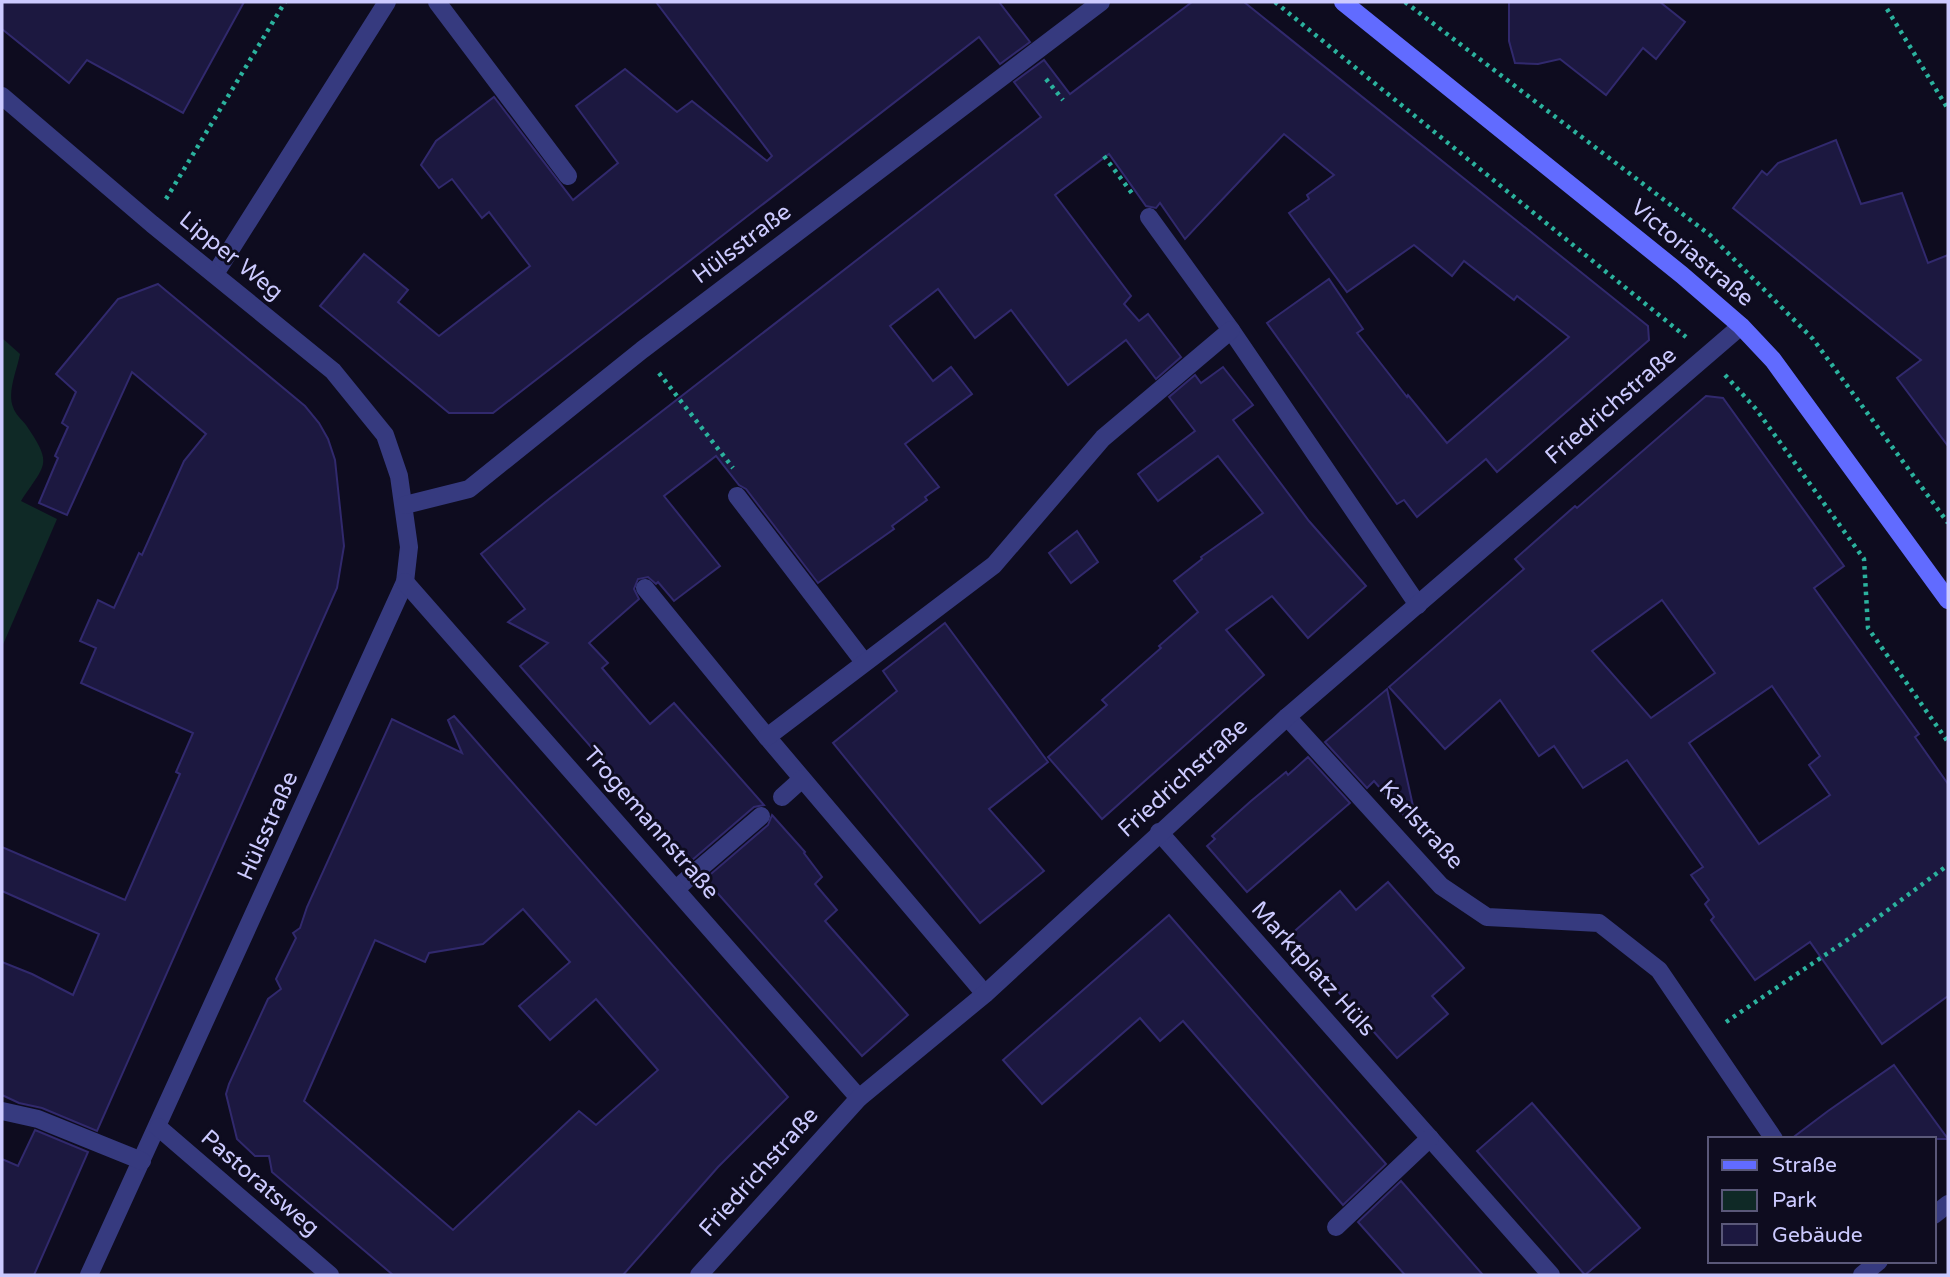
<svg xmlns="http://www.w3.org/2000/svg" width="1950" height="1277" viewBox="0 0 1950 1277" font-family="'Varela Round',sans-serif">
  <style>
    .green { fill: #0f2926 }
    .building { fill: #1c1840; stroke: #31296d; stroke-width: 2; fill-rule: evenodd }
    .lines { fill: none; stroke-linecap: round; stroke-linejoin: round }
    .path { stroke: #2bb29e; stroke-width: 4.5; stroke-dasharray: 3.5 5; stroke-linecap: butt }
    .lane { stroke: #363a7f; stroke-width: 18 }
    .street { stroke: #363a7f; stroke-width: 18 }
    .secondary { stroke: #616bff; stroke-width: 18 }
    .labels { text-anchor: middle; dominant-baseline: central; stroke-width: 6; stroke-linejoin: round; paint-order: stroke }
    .street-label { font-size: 23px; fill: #cccaff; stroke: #0e0c1f }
  </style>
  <rect width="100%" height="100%" fill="#0e0c1f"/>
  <!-- green -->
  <path class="green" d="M2,338L20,354C17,370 7,392 13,407C15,414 22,420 26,425C53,465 46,463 21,501L57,519L2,647Z"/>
  <!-- building -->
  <g class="building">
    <polygon points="2,2 244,2 183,113 87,60 69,83 2,29"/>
    <polygon points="656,2 999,2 1030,42 1000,64 979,37 493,413 449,413 320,306 364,254 408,290 398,302 439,336 530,266 489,212 482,218 452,179 439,188 421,165 436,141 494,97 573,200 618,163 576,106 625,69 677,112 692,101 767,161 772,156"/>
    <polygon points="1192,2 1244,2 1648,326 1649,340 1497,472 1486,459 1417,517 1404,500 1397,504 1267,323 1329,279 1363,329 1357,333 1407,397 1408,395 1447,443 1569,337 1517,296 1514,300 1464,261 1452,276 1414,245 1347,292 1289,213 1309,199 1307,195 1334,175 1284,134 1185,239 1160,203 1156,208 1146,206 1109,154 1055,195 1131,296 1124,304 1139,321 1148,314 1181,357 1156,379 1126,340 1068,385 1011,310 975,338 938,289 890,326 933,381 951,367 972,394 905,444 939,487 925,497 927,500 892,526 894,529 818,583 746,489 739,485 716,456 664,496 720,566 674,601 658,582 656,584 648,577 638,579 634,589 639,599 589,643 608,663 602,668 650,724 674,703 764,805 754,807 691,861 520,666 548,643 508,622 525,609 481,554 549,499 1041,117 1014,82 1044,60 1070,94"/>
    <polygon points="1509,2 1660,2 1685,22 1656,59 1643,48 1606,95 1560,59 1538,64 1515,63 1509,41"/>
    <polygon points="1836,140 1861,204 1902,193 1928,263 1948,255 1948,446 1897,378 1921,360 1733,208 1762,171 1767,175 1778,163"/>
    <polygon points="158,284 305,406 319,423 328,439 335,460 344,546 337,588 97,1131 42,1108 19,1103 2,1095 2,962 32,974 73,995 99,934 2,891 2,847 125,900 180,774 176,772 193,733 81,683 96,648 80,641 98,600 114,608 139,553 142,555 184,461 206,434 132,372 67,515 39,503 58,458 55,456 68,427 62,423 76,392 56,374 118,299"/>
    <polygon points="1223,367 1253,405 1233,420 1309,521 1366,586 1308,638 1272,596 1226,630 1264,675 1102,819 1048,757 1107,705 1102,700 1161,648 1159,646 1198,612 1174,581 1202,559 1201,557 1263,513 1218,456 1158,501 1138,474 1195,431 1169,397 1195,375 1201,383"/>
    <path d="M1706,396L1723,398L1844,566L1814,588L1919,734L1915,737L1948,784V996L1882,1044L1810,942L1755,980L1711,920L1714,917L1705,904L1709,900L1691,875L1703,867L1627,760L1583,788L1554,746L1539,756L1500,700L1445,749L1389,687L1524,569L1515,559L1575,506L1577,508ZM1662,600L1715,673L1651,718L1592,651ZM1772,686L1820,756L1809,765L1830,795L1759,844L1689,743Z"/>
    <polygon points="1077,531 1098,562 1071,583 1049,553"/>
    <polygon points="945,623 1048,762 989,809 1044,871 980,923 833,743 897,691 883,671"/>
    <polygon points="1387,689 1419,833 1374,781 1367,788 1325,742"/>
    <path d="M454,716L788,1097L718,1167L623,1275H393L272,1172L269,1156H255L237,1139L226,1094L229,1084L268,999L281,989L276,979L296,938L293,933L300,928L307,907L392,719L462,753L448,720ZM523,909L570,962L519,1006L550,1040L596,999L658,1070L596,1125L579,1111L453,1230L304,1101L375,940L425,962L429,953L483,944Z"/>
    <polygon points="1308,757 1350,803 1247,892 1207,846 1215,839 1212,836 1251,801 1286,772 1288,775"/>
    <polygon points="772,815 805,852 804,853 822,877 815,884 837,910 825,921 908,1015 862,1056 705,879 768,825"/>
    <polygon points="1388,882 1464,968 1432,996 1448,1014 1397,1058 1289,936 1340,891 1356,910"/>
    <polygon points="1169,915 1386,1164 1343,1205 1183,1021 1160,1041 1140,1018 1042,1104 1003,1060"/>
    <polygon points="1894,1065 1948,1139 1791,1139 1828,1111"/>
    <polygon points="1532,1103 1640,1228 1585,1275 1477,1151"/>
    <polygon points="35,1130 88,1152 34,1275 2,1275 2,1159 18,1166"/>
    <polygon points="1401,1181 1483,1275 1405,1275 1358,1222"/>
  </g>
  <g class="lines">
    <!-- path -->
    <g class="path">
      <polyline points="1275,2 1686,337"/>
      <polyline points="1405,2 1710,235 1813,339 1948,523"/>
      <polyline points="1887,9 1948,109"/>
      <polyline points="1046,79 1063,100"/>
      <polyline points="1104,156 1134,196"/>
      <polyline points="166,199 285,2"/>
      <polyline points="659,373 733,468"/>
      <polyline points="1725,375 1756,409 1864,559 1868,628 1948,742"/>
      <polyline points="1726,1022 1853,936 1948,865"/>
    </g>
    <!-- lane -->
    <g class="lane">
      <polyline points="437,2 568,176"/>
      <polyline points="1149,217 1231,330 1418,605"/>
      <polyline points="215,274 387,2"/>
      <polyline points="737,496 864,662"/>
      <polyline points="645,588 767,737 985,994"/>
      <polyline points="767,737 994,565 1103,438 1231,330"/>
      <polyline points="782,797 802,779"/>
      <polyline points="1159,832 1551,1275"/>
      <polyline points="677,888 761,816"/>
      <polyline points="1336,1227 1430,1138"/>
    </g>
    <!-- street -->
    <g class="street">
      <polyline points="2,96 152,224 333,371 385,435 399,476 409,547 405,582 89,1275"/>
      <polyline points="405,505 469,489 642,350 1101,2"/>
      <polyline points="405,582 859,1098"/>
      <polyline points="1287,717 1441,886 1487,917 1599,923 1659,970 1774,1139"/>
      <polyline points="2,1111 38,1119 142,1161"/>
      <polyline points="158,1127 330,1275"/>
      <polyline points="1934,1215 1948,1204"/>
      <polyline points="699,1275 859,1098 985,994 1287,717 1741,326"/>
      <polyline points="1862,1275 1879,1261"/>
    </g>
    <!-- secondary -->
    <polyline class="secondary" points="1343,2 1682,275 1741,326 1773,360 1948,600"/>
  </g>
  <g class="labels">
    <!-- street labels -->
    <g class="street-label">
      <text transform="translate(742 244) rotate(-37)">Hülsstraße</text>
      <text transform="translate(1692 253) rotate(40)">Victoriastraße</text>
      <text transform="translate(231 256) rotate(39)">Lipper Weg</text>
      <text transform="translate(1611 406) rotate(-41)">Friedrichstraße</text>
      <text transform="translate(1183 778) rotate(-42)">Friedrichstraße</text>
      <text transform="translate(651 823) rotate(49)">Trogemannstraße</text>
      <text transform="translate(1421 825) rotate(47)">Karlstraße</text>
      <text transform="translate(268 826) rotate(-66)">Hülsstraße</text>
      <text transform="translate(1313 969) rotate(48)">Marktplatz Hüls</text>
      <text transform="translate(759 1172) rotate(-48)">Friedrichstraße</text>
      <text transform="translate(260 1183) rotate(41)">Pastoratsweg</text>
    </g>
  </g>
  <!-- border -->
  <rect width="1950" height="1277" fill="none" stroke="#cccaff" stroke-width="7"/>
  <!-- legend -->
  <rect x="1708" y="1137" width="228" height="126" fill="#0e0c1f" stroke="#5a5879" stroke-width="2"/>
  <rect x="1722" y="1160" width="35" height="10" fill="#616bff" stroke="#5a5879" stroke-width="2"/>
  <text x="1772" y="1172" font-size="21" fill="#cccaff">Straße</text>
  <rect x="1722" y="1190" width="35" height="21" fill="#0f2926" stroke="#5a5879" stroke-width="2"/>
  <text x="1772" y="1207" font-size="21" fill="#cccaff">Park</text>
  <rect x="1722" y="1224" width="35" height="21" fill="#1c1840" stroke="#5a5879" stroke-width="2"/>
  <text x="1772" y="1242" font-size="21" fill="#cccaff">Gebäude</text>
</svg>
